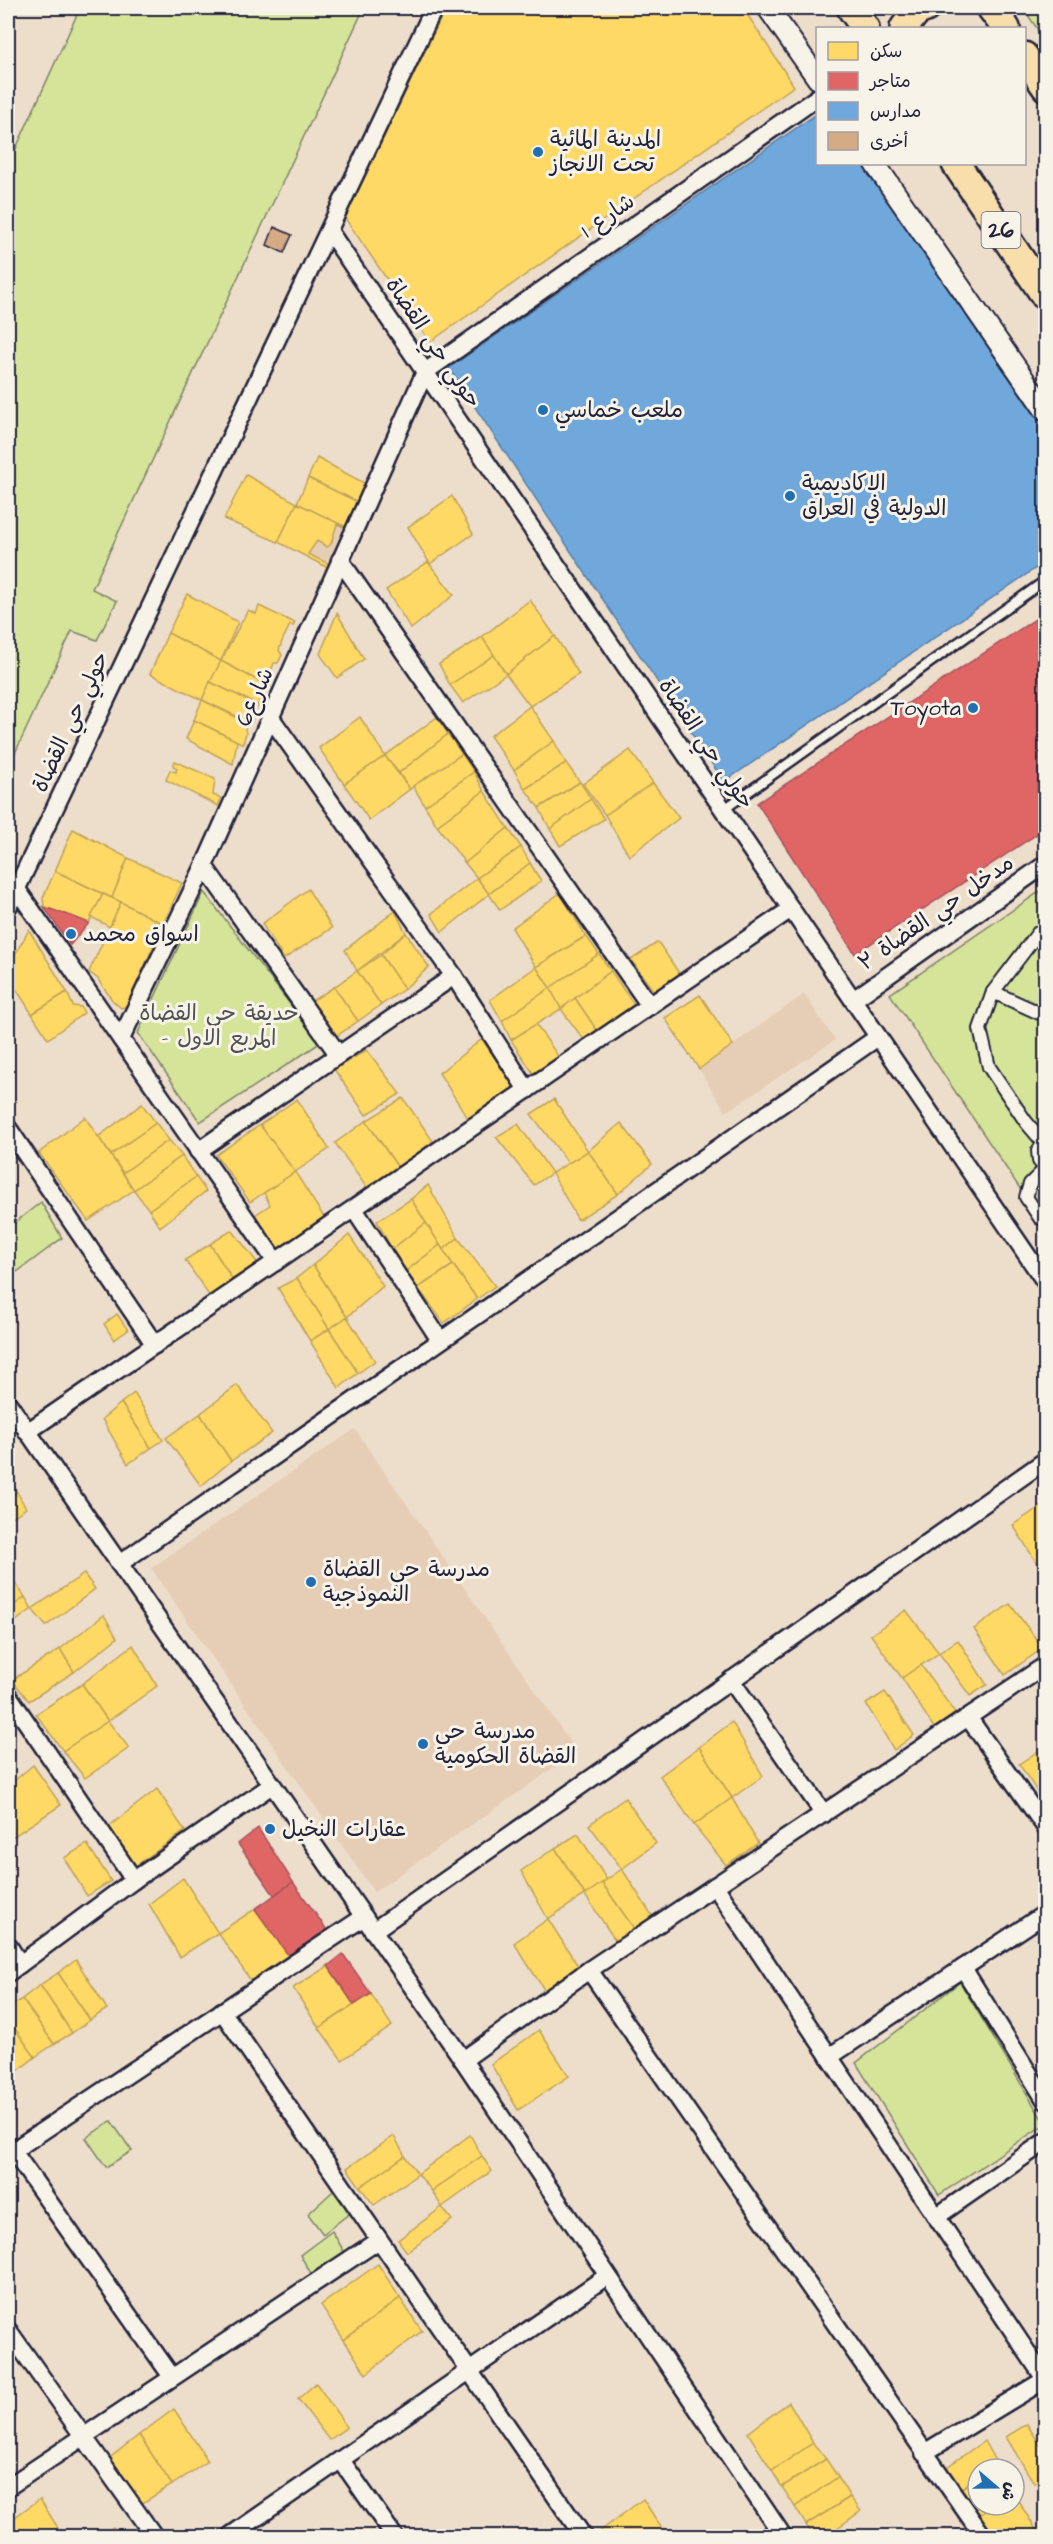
<svg xmlns="http://www.w3.org/2000/svg" width="1053" height="2544" viewBox="0 0 1053 2544" font-family="'Architects Daughter','Playpen Sans Arabic',sans-serif">
  <style>
    .built { fill: #e6ceb6 }
    .green { fill: #d5e498; stroke: #7c836a; stroke-width: 1.5 }
    .homes { fill: #ffd966; stroke: #bda259; stroke-width: 1.5 }
    .shops { fill: #e06666; stroke: #a75259; stroke-width: 1.5 }
    .schools { fill: #6fa8dc; stroke: #5880ac; stroke-width: 1.5 }
    .building { fill: #d5ab86; stroke: #22223b; stroke-width: 1.5 }
    .lines { fill: none; stroke-linecap: round; stroke-linejoin: round }
    .service-casing { stroke: #22223b; stroke-width: 13 }
    .pedestrian-casing { stroke: #22223b; stroke-width: 16 }
    .minor-casing { stroke: #22223b; stroke-width: 21 }
    .tertiary-casing { stroke: #22223b; stroke-width: 24 }
    .trunk-casing { stroke: #22223b; stroke-width: 32 }
    .service { stroke: #f7f3e8; stroke-width: 8 }
    .pedestrian { stroke: #f7f3e8; stroke-width: 12 }
    .minor { stroke: #f7f3e8; stroke-width: 16 }
    .tertiary { stroke: #f7f3e8; stroke-width: 20 }
    .trunk { stroke: #f8deab; stroke-width: 27 }
    .poi-dot { fill: #1f6fb2; stroke: #f7f3e8; stroke-width: 2 }
    .labels { text-anchor: middle; dominant-baseline: central; stroke-width: 6; stroke-linejoin: round; paint-order: stroke }
    .shield { fill: #f7f3e8; stroke: #62616f; stroke-width: 1.5 }
    .shield-label { font-size: 21px; font-weight: bold; fill: #22223b }
    .poi-label { font-size: 22px; fill: #22223b; stroke: #f7f3e8; text-anchor: start }
    .street-label { font-size: 22px; fill: #22223b; stroke: #f7f3e8 }
    .park-label { font-size: 22px; fill: #4f5252; stroke: #f7f3e8 }
  </style>
  <rect width="100%" height="100%" fill="#edddcb"/>
  <filter id="ink" filterUnits="userSpaceOnUse"><feTurbulence type="fractalNoise" baseFrequency=".0167" numOctaves="2"/><feDisplacementMap in="SourceGraphic" scale="12" xChannelSelector="R" yChannelSelector="G"/><feConvolveMatrix kernelMatrix="1 2 1 2 8 2 1 2 1" color-interpolation-filters="sRGB"/></filter>
  <g filter="url(#ink)">
    <!-- built -->
    <g class="built">
      <polygon points="337,524 349,530 333,565 308,554 317,541 327,547 330,544"/>
      <polygon points="804,994 835,1040 726,1112 699,1069"/>
      <polygon points="355,1429 577,1752 374,1892 151,1568"/>
    </g>
    <!-- green -->
    <g class="green">
      <polygon points="80,8 364,8 92,589 117,601 97,640 72,631 8,768 8,166"/>
      <polygon points="1023,8 1045,8 1045,40"/>
      <polygon points="1045,888 1045,1226 890,994"/>
      <polygon points="204,892 320,1043 200,1122 138,1033"/>
      <polygon points="41,1202 62,1238 17,1272 8,1258 8,1228"/>
      <polygon points="960,1982 1045,2124 939,2195 856,2063"/>
      <polygon points="111,2121 132,2151 106,2167 86,2138"/>
      <polygon points="333,2191 350,2213 323,2234 308,2214"/>
      <polygon points="332,2231 345,2253 313,2277 300,2255"/>
    </g>
    <!-- homes -->
    <g class="homes">
      <polygon points="446,8 743,8 794,86 430,342 345,218"/>
      <polygon points="317,458 368,485 360,503 308,478"/>
      <polygon points="246,475 297,503 278,542 224,519"/>
      <polygon points="308,478 360,503 349,530 297,503"/>
      <polygon points="452,496 473,534 430,564 408,527"/>
      <polygon points="297,503 348,528 337,524 331,544 327,547 317,541 308,554 331,565 332,570 278,542"/>
      <polygon points="428,562 454,595 411,629 386,590"/>
      <polygon points="187,594 238,622 221,661 168,633"/>
      <polygon points="530,600 555,636 506,674 482,637"/>
      <polygon points="259,606 295,623 293,626 290,625 283,639 279,650 282,655 278,663 274,663 270,674 270,687 221,661 248,610 256,614"/>
      <polygon points="337,613 364,659 337,678 320,654"/>
      <polygon points="168,633 221,661 202,700 150,674"/>
      <polygon points="555,636 579,674 530,706 506,674"/>
      <polygon points="482,637 494,655 450,685 439,664"/>
      <polygon points="494,655 506,674 463,703 450,685"/>
      <polygon points="221,661 266,685 258,705 210,682"/>
      <polygon points="210,682 258,705 251,723 202,700"/>
      <polygon points="202,700 246,722 245,729 246,733 243,744 194,720"/>
      <polygon points="530,706 554,741 514,770 490,736"/>
      <polygon points="360,717 385,756 344,784 319,748"/>
      <polygon points="437,717 448,734 399,773 385,756"/>
      <polygon points="194,720 237,741 233,764 186,739"/>
      <polygon points="448,734 462,754 410,789 399,773"/>
      <polygon points="554,741 566,763 525,789 514,770"/>
      <polygon points="630,750 653,783 605,815 583,784"/>
      <polygon points="462,754 474,772 425,806 413,786"/>
      <polygon points="385,756 410,789 369,820 344,784"/>
      <polygon points="175,761 215,779 213,795 221,798 218,806 166,780 170,770 176,772 177,768 173,766"/>
      <polygon points="566,763 580,782 539,808 525,789"/>
      <polygon points="474,772 484,791 437,826 425,806"/>
      <polygon points="580,782 591,799 550,829 539,808"/>
      <polygon points="653,783 679,818 629,856 605,815"/>
      <polygon points="484,791 508,828 465,863 437,826"/>
      <polygon points="591,799 604,819 560,846 550,829"/>
      <polygon points="508,828 521,847 477,878 465,863"/>
      <polygon points="73,829 128,858 112,898 55,871"/>
      <polygon points="521,847 530,863 489,894 477,878"/>
      <polygon points="128,858 182,883 163,924 112,898"/>
      <polygon points="530,863 541,881 500,910 489,894"/>
      <polygon points="55,871 103,894 89,923 44,907 43,898"/>
      <polygon points="477,878 489,894 442,932 431,914"/>
      <polygon points="308,889 332,928 284,959 262,924"/>
      <polygon points="560,893 586,936 536,967 512,928"/>
      <polygon points="103,894 121,902 110,927 91,917"/>
      <polygon points="121,902 163,924 127,1006 121,1008 112,1000 98,979 89,972"/>
      <polygon points="395,911 406,933 357,971 345,950"/>
      <polygon points="29,930 67,992 32,1014 8,976 8,967"/>
      <polygon points="406,933 429,967 404,989 381,955"/>
      <polygon points="586,936 599,954 550,988 536,967"/>
      <polygon points="658,942 681,976 655,993 631,960"/>
      <polygon points="599,954 611,971 561,1009 550,988"/>
      <polygon points="381,955 404,989 381,1005 357,971"/>
      <polygon points="536,967 550,988 502,1021 490,1000"/>
      <polygon points="357,971 381,1005 358,1021 334,987"/>
      <polygon points="611,971 636,1008 600,1035 575,998"/>
      <polygon points="334,987 358,1021 334,1038 310,1002"/>
      <polygon points="550,988 561,1009 511,1040 502,1021"/>
      <polygon points="67,992 73,1006 81,1007 84,1013 48,1039 32,1014"/>
      <polygon points="700,995 733,1045 699,1069 665,1018"/>
      <polygon points="575,998 600,1035 587,1044 561,1009"/>
      <polygon points="536,1024 560,1059 535,1076 511,1040"/>
      <polygon points="482,1039 516,1089 471,1123 439,1073"/>
      <polygon points="367,1050 400,1094 366,1115 334,1069"/>
      <polygon points="403,1098 433,1141 399,1169 366,1121"/>
      <polygon points="297,1099 329,1149 295,1172 260,1125"/>
      <polygon points="554,1099 588,1151 569,1164 531,1114"/>
      <polygon points="142,1104 156,1123 111,1155 98,1137"/>
      <polygon points="85,1117 134,1190 88,1221 39,1153"/>
      <polygon points="366,1121 399,1169 369,1191 335,1143"/>
      <polygon points="156,1123 169,1140 123,1173 111,1155"/>
      <polygon points="621,1123 652,1164 618,1194 588,1151"/>
      <polygon points="518,1124 552,1173 534,1185 496,1137"/>
      <polygon points="260,1125 295,1172 250,1202 216,1155"/>
      <polygon points="169,1140 182,1156 134,1190 123,1173"/>
      <polygon points="588,1151 618,1194 578,1220 552,1173"/>
      <polygon points="182,1156 196,1177 149,1210 134,1190"/>
      <polygon points="295,1172 329,1225 281,1254 255,1215 270,1205 264,1193"/>
      <polygon points="196,1177 206,1191 160,1227 149,1210"/>
      <polygon points="428,1185 458,1238 443,1250 411,1199"/>
      <polygon points="411,1199 426,1223 392,1249 377,1221"/>
      <polygon points="426,1223 440,1245 406,1271 392,1249"/>
      <polygon points="232,1230 260,1266 234,1282 210,1244"/>
      <polygon points="349,1235 383,1286 347,1317 313,1265"/>
      <polygon points="458,1238 495,1286 477,1299 443,1250"/>
      <polygon points="210,1244 234,1282 212,1300 185,1260"/>
      <polygon points="440,1245 453,1265 418,1288 406,1271"/>
      <polygon points="313,1265 347,1317 329,1329 297,1278"/>
      <polygon points="453,1265 477,1299 444,1323 418,1288"/>
      <polygon points="297,1278 329,1329 310,1341 278,1288"/>
      <polygon points="117,1314 128,1330 114,1340 104,1324"/>
      <polygon points="347,1317 375,1361 358,1373 329,1329"/>
      <polygon points="329,1329 358,1373 339,1388 310,1341"/>
      <polygon points="237,1385 272,1433 231,1461 200,1414"/>
      <polygon points="134,1393 163,1440 151,1448 121,1403"/>
      <polygon points="121,1403 151,1448 128,1464 102,1419"/>
      <polygon points="200,1414 231,1461 201,1486 166,1438"/>
      <polygon points="8,1477 17,1492 8,1498"/>
      <polygon points="17,1492 26,1508 8,1520 8,1498"/>
      <polygon points="1046,1503 1046,1578 1013,1525"/>
      <polygon points="9,1574 25,1597 8,1610 8,1575"/>
      <polygon points="84,1574 95,1589 46,1626 32,1609"/>
      <polygon points="25,1597 32,1609 8,1627 8,1610"/>
      <polygon points="1010,1604 1043,1648 1005,1675 974,1629"/>
      <polygon points="906,1610 939,1653 902,1678 871,1635"/>
      <polygon points="104,1615 117,1638 74,1672 60,1649"/>
      <polygon points="958,1640 987,1685 970,1696 939,1653"/>
      <polygon points="133,1645 157,1686 108,1721 82,1684"/>
      <polygon points="60,1649 74,1672 29,1701 12,1680"/>
      <polygon points="921,1665 955,1713 934,1728 902,1678"/>
      <polygon points="82,1684 108,1721 63,1751 36,1714"/>
      <polygon points="885,1692 914,1735 894,1750 866,1704"/>
      <polygon points="108,1721 129,1748 85,1778 63,1751"/>
      <polygon points="732,1722 763,1776 732,1798 699,1747"/>
      <polygon points="1046,1746 1046,1805 1019,1764"/>
      <polygon points="699,1747 732,1798 694,1825 660,1776"/>
      <polygon points="33,1765 61,1805 11,1838 8,1832 8,1786"/>
      <polygon points="157,1789 185,1831 135,1866 108,1827"/>
      <polygon points="625,1798 656,1843 622,1869 589,1825"/>
      <polygon points="732,1798 758,1843 726,1865 694,1825"/>
      <polygon points="578,1834 607,1880 585,1895 555,1848"/>
      <polygon points="87,1844 111,1881 87,1896 64,1858"/>
      <polygon points="555,1848 585,1895 548,1919 521,1871"/>
      <polygon points="622,1869 653,1917 635,1930 602,1883"/>
      <polygon points="183,1878 218,1933 180,1957 149,1904"/>
      <polygon points="602,1883 635,1930 617,1943 585,1895"/>
      <polygon points="255,1909 288,1955 251,1981 218,1933"/>
      <polygon points="548,1919 580,1969 545,1991 514,1943"/>
      <polygon points="76,1960 107,2009 90,2020 58,1973"/>
      <polygon points="328,1966 354,2005 319,2028 293,1988"/>
      <polygon points="58,1973 90,2020 72,2033 40,1985"/>
      <polygon points="40,1985 72,2033 54,2044 22,1999"/>
      <polygon points="371,1994 392,2026 342,2060 319,2028"/>
      <polygon points="22,1999 54,2044 35,2057 8,2019 8,2009"/>
      <polygon points="8,2019 35,2057 8,2079"/>
      <polygon points="539,2030 569,2076 518,2110 491,2064"/>
      <polygon points="470,2135 482,2156 432,2191 418,2174"/>
      <polygon points="394,2136 405,2156 360,2187 347,2168"/>
      <polygon points="405,2156 418,2174 374,2205 360,2187"/>
      <polygon points="482,2156 492,2171 442,2207 432,2191"/>
      <polygon points="442,2207 452,2220 407,2252 398,2240"/>
      <polygon points="378,2264 400,2298 344,2340 321,2305"/>
      <polygon points="400,2298 422,2331 366,2374 344,2340"/>
      <polygon points="316,2383 347,2427 329,2440 298,2399"/>
      <polygon points="789,2402 813,2443 772,2471 748,2433"/>
      <polygon points="174,2409 208,2461 172,2485 139,2435"/>
      <polygon points="1027,2424 1046,2454 1046,2476 1034,2483 1006,2437"/>
      <polygon points="139,2435 172,2485 139,2505 107,2460"/>
      <polygon points="984,2441 998,2466 993,2469 978,2469 978,2478 960,2489 947,2467"/>
      <polygon points="813,2443 826,2459 782,2487 772,2471"/>
      <polygon points="826,2459 838,2477 795,2507 782,2487"/>
      <polygon points="838,2477 850,2497 806,2525 795,2507"/>
      <polygon points="978,2478 978,2505 996,2505 979,2515 960,2489"/>
      <polygon points="1014,2494 1040,2536 993,2536 979,2515 996,2505 1014,2505"/>
      <polygon points="850,2497 861,2511 826,2536 814,2536 806,2525"/>
      <polygon points="40,2499 63,2536 12,2536 8,2529 8,2522"/>
      <polygon points="643,2499 666,2535 603,2536 599,2532"/>
      <polygon points="113,2527 119,2536 99,2536"/>
    </g>
    <!-- shops -->
    <g class="shops">
      <polygon points="1046,612 1046,828 855,954 757,803"/>
      <polygon points="44,907 74,917 89,923 70,945"/>
      <polygon points="258,1828 293,1882 274,1895 238,1844"/>
      <polygon points="293,1882 327,1930 288,1955 255,1909"/>
      <polygon points="343,1954 371,1994 354,2005 328,1966"/>
    </g>
    <!-- schools -->
    <polygon class="schools" points="818,113 818,164 863,164 1046,432 1046,561 724,782 449,368"/>
    <!-- building -->
    <polygon class="building" points="274,227 292,235 284,253 267,245"/>
    <g class="lines">
      <!-- service casing -->
      <g class="service-casing">
        <polyline id="service" points="723,810 1046,580"/>
      </g>
      <!-- pedestrian casing -->
      <g class="pedestrian-casing">
        <g id="pedestrian">
          <polyline points="993,992 1046,1016"/>
          <polyline points="1046,1140 1038,1151 1039,1161 1046,1169"/>
          <polyline points="1043,1142 1026,1122 989,1067 980,1029 993,992 1038,933 1046,929"/>
          <polyline points="1045,1169 1030,1184 1026,1197 1040,1218 1046,1220"/>
        </g>
      </g>
      <!-- minor casing -->
      <g class="minor-casing">
        <g id="minor">
          <polyline points="329,231 1046,1283"/>
          <polyline points="340,560 650,1006"/>
          <polyline points="271,718 454,976 527,1090"/>
          <polyline points="204,866 338,1054"/>
          <polyline points="16,888 276,1262"/>
          <polyline points="8,907 434,8"/>
          <polyline points="853,1000 1046,864"/>
          <polyline points="121,1039 204,866 425,372 818,97"/>
          <polyline points="8,1128 155,1345"/>
          <polyline points="198,1151 454,976"/>
          <polyline points="354,1209 440,1340"/>
          <polyline points="8,1403 463,2060 783,2536"/>
          <polyline points="27,1432 791,909"/>
          <polyline points="119,1564 878,1037"/>
          <polyline points="731,1680 824,1814"/>
          <polyline points="8,1695 134,1880"/>
          <polyline points="968,1717 1046,1828"/>
          <polyline points="715,1886 1045,2379"/>
          <polyline points="373,1931 1046,1460"/>
          <polyline points="8,1945 20,1964"/>
          <polyline points="963,1968 1046,2101"/>
          <polyline points="589,1970 983,2536"/>
          <polyline points="8,1973 134,1880 272,1785"/>
          <polyline points="222,2011 583,2536"/>
          <polyline points="829,2057 1046,1913"/>
          <polyline points="463,2060 589,1970 1046,1665"/>
          <polyline points="13,2151 172,2377"/>
          <polyline points="8,2154 364,1917"/>
          <polyline points="936,2217 1046,2141"/>
          <polyline points="8,2330 154,2536"/>
          <polyline points="924,2453 1046,2379"/>
          <polyline points="341,2460 394,2536"/>
          <polyline points="8,2487 379,2240"/>
          <polyline points="230,2536 607,2276"/>
        </g>
      </g>
      <!-- tertiary casing -->
      <g class="tertiary-casing">
        <g id="tertiary">
          <polyline points="768,8 818,79"/>
          <polyline points="875,164 1046,411"/>
        </g>
      </g>
      <!-- trunk casing -->
      <g class="trunk-casing">
        <g id="trunk">
          <polyline points="851,8 865,28"/>
          <polyline points="991,8 1006,28"/>
          <polyline points="904,28 916,12 926,8"/>
          <polyline points="1024,56 1046,87"/>
          <polyline points="956,164 1046,297"/>
        </g>
      </g>
      <!-- service -->
      <use href="#service" class="service"/>
      <!-- pedestrian -->
      <use href="#pedestrian" class="pedestrian"/>
      <!-- minor -->
      <use href="#minor" class="minor"/>
      <!-- tertiary -->
      <use href="#tertiary" class="tertiary"/>
      <!-- trunk -->
      <use href="#trunk" class="trunk"/>
    </g>
  </g>
  <!-- markers -->
  <g class="poi-dot">
    <circle cx="538" cy="152" r="6"/>
    <circle cx="543" cy="410" r="6"/>
    <circle cx="790" cy="496" r="6"/>
    <circle cx="973" cy="708" r="6"/>
    <circle cx="71" cy="934" r="6"/>
    <circle cx="311" cy="1582" r="6"/>
    <circle cx="423" cy="1744" r="6"/>
    <circle cx="270" cy="1829" r="6"/>
  </g>
  <g class="labels">
    <!-- shield labels -->
    <rect class="shield" x="981.5" y="212" width="39" height="36" rx="4.5"/>
    <g class="shield-label">
      <text x="1001" y="230">26</text>
    </g>
    <!-- poi labels -->
    <g class="poi-label">
      <text x="550" y="139">المدينة المائية<tspan x="550" dy="25">تحت الانجاز</tspan></text>
      <text x="555" y="410">ملعب خماسي</text>
      <text x="802" y="483">الاكاديمية<tspan x="802" dy="25">الدولية في العراق</tspan></text>
      <text x="961" y="708" text-anchor="end">Toyota</text>
      <text x="83" y="934">اسواق محمد</text>
      <text x="323" y="1569">مدرسة حي القضاة<tspan x="323" dy="25">النموذجية</tspan></text>
      <text x="435" y="1731">مدرسة حي<tspan x="435" dy="25">القضاة الحكومية</tspan></text>
      <text x="282" y="1829">عقارات النخيل</text>
    </g>
    <!-- street labels -->
    <g class="street-label">
      <text transform="translate(608 216) rotate(-35)">شارع 1</text>
      <text transform="translate(433 343) rotate(56)">حولي حي القضاة</text>
      <text transform="translate(255 697) rotate(-66)">شارع6</text>
      <text transform="translate(71 722) rotate(-65)">حولي حي القضاة</text>
      <text transform="translate(706 744) rotate(56)">حولي حي القضاة</text>
      <text transform="translate(936 913) rotate(-35)">مدخل حي القضاة ٣</text>
    </g>
    <!-- park labels -->
    <g class="park-label">
      <text x="219" y="1013">حديقة حي القضاة<tspan x="219" dy="25">- المربع الاول</tspan></text>
    </g>
  </g>
  <!-- margin -->
  <rect width="1053" height="2544" fill="none" stroke="#f7f3e8" stroke-width="30"/>
  <rect x="15" y="15" width="1023" height="2514" fill="none" stroke="#22223b" stroke-width="2" filter="url(#ink)"/>
  <!-- legend -->
  <rect x="816" y="27" width="210" height="138" fill="#f7f3e8" stroke="#a29fa3" stroke-width="1.5"/>
  <rect x="828" y="42" width="30" height="18" fill="#ffd966" stroke="#a29fa3" stroke-width="1.5"/>
  <text x="870" y="57" font-size="18" fill="#22223b">سكن</text>
  <rect x="828" y="72" width="30" height="18" fill="#e06666" stroke="#a29fa3" stroke-width="1.5"/>
  <text x="870" y="87" font-size="18" fill="#22223b">متاجر</text>
  <rect x="828" y="102" width="30" height="18" fill="#6fa8dc" stroke="#a29fa3" stroke-width="1.5"/>
  <text x="870" y="117" font-size="18" fill="#22223b">مدارس</text>
  <rect x="828" y="132" width="30" height="18" fill="#d5ab86" stroke="#a29fa3" stroke-width="1.5"/>
  <text x="870" y="147" font-size="18" fill="#22223b">أخرى</text>
  <!-- north arrow -->
  <g transform="translate(996 2487) rotate(110)"><circle r="28" fill="#f7f3e8" stroke="#a29fa3" stroke-width="1.5"/>
  <path d="M0-4.5L10 22L0 15L-10 22Z" fill="#1f6fb2"/>
  <text y="-9" font-size="16" font-weight="bold" text-anchor="middle" fill="#22223b">ش</text>
  </g>
</svg>
